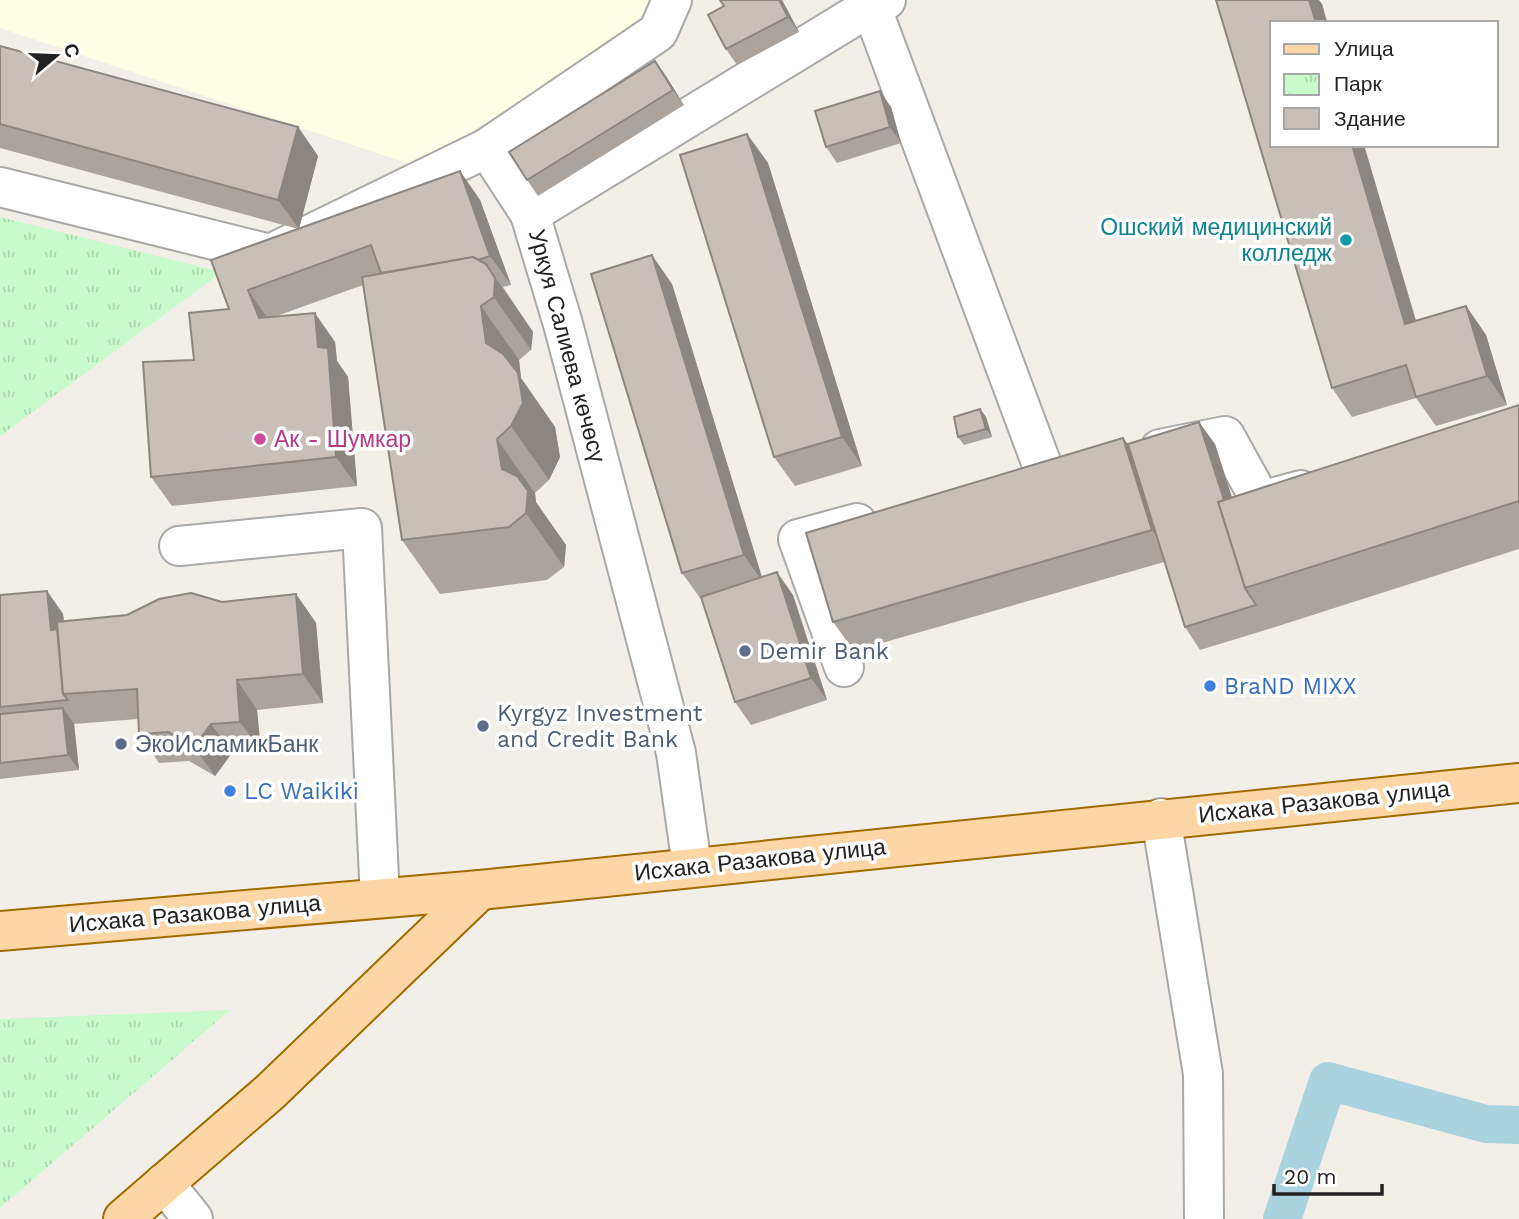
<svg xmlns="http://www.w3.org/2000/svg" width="1519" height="1219" viewBox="0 0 1519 1219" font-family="'Work Sans',sans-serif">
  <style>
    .education { fill: #ffffe5 }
    .park { fill: url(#park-tufts) }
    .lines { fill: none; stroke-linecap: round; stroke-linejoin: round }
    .canal { stroke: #aad3df; stroke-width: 38 }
    .minor-casing { stroke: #a9a9a9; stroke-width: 42 }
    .major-casing { stroke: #a06b00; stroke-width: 42 }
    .minor { stroke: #fff; stroke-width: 38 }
    .major { stroke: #fcd6a4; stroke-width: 38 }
    .wall { fill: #aba49e }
    .shaded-wall { fill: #8b8681 }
    .building { fill: #c7bfb8; stroke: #8b8681; stroke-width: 2 }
    .culture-dot { fill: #0f9aa8; stroke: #fff; stroke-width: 2.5 }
    .hotel-dot { fill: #d1479c; stroke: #fff; stroke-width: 2.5 }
    .service-dot { fill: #5c6f8a; stroke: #fff; stroke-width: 2.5 }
    .shop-dot { fill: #3f7fe0; stroke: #fff; stroke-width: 2.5 }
    .labels { text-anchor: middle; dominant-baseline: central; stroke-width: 7; stroke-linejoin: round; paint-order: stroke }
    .culture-label { font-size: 23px; fill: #0d838f; stroke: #fff; text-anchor: end }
    .street-label { font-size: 23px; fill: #222; stroke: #fff }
    .hotel-label { font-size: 23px; fill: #b23c85; stroke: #fff; text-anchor: start }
    .service-label { font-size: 23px; fill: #4e5e75; stroke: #fff; text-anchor: start }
    .shop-label { font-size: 23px; fill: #366cbe; stroke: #fff; text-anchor: start }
  </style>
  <defs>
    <pattern id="park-tufts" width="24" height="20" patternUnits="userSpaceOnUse" patternTransform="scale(1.75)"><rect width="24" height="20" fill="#c8facc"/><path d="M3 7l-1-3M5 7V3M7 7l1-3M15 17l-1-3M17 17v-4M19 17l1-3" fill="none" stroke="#acd6af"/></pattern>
  </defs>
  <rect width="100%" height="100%" fill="#f2efe9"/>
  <!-- education -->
  <polygon class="education" points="0,0 664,0 670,23 413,165 0,28"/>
  <!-- park -->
  <g class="park">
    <polygon points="0,217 222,272 0,436"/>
    <polygon points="230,1010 0,1208 0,1019"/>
  </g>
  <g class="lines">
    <!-- canal -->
    <polyline class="canal" points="1282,1219 1328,1081 1486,1124 1519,1125"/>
    <!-- minor casing -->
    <g class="minor-casing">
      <g id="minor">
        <polyline points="872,0 871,6 1045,473"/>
        <polyline points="487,148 658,32 672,0"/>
        <polyline points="0,187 270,254 487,148 530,214"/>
        <polyline points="1160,449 1225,436 1261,501 1301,490"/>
        <polyline points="179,546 362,528 380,898"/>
        <polyline points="844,667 798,539 857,523"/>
        <polyline points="1161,818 1203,1074 1204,1219"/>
        <polyline points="692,866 676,753 563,324 530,214 871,6 886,0"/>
        <polyline points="164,1183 193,1219"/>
      </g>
    </g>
    <!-- major casing -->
    <g class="major-casing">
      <g id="major">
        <polyline points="0,931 480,890 1519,783"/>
        <polyline points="123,1219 270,1092 480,890"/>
      </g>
    </g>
    <!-- minor -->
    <use href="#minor" class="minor"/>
    <!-- major -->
    <use href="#major" class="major"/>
  </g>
  <!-- wall -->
  <g class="wall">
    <polygon points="720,0 782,0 799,32 737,65 726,49 724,6"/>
    <polygon points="1322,4 1416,320 1466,306 1486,335 1507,405 1436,426 1416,398 1352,417 1332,388"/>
    <polygon points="0,46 298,127 318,156 299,228 460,171 480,200 511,285 503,287 533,332 531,350 519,360 521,378 555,427 560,457 549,480 535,493 536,503 566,545 564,567 547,580 440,594 402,540 363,285 274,317 335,342 337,361 348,377 357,486 172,506 151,477 194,360 229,309 298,229 0,148"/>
    <polygon points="655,61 684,105 538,196 527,180"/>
    <polygon points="891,107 901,143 837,163 826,147"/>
    <polygon points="747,134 768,163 862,466 795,486 774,457"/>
    <polygon points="672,284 762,577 793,595 827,700 751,725 735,702 703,602 682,573"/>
    <polygon points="1519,405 1519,549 1272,628 1200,650 1185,627 1164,562 854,651 833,622 1123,438 1128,444 1215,444 1232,497"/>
    <polygon points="980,409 986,417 992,437 964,445 958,437"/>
    <polygon points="47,591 63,614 64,621 127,615 222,602 296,594 316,623 323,703 257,710 261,751 232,753 215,776 189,761 159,763 139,734 138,719 74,724 79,770 0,779 0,595"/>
  </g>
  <!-- shaded-wall -->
  <g class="shaded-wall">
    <polygon points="779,0 782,0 799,32 788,17"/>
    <polygon points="1309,0 1319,0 1322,4 1327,23 1316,23"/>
    <polygon points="655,61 666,76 684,105 673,90"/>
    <polygon points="880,91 891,107 901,143 890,127"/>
    <polygon points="298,127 318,156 299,229 278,200"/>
    <polygon points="747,134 768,163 862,466 842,437"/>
    <polygon points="1352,145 1364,145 1425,353 1405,324"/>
    <polygon points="460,171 480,200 511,285 490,256"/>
    <polygon points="652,255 672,284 764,584 744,555"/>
    <polygon points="486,264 533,332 531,350 494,297"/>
    <polygon points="248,290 268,319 259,318"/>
    <polygon points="481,306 519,360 521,378 555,427 560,457 549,480 511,426 486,343"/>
    <polygon points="1466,306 1486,335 1507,405 1487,376"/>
    <polygon points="315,313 335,342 337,361 348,377 357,486 336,457 318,347"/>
    <polygon points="980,409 986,417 992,437 986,429"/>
    <polygon points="1199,422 1215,444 1259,584 1250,587"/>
    <polygon points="1123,438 1144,467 1173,560 1152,530"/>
    <polygon points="497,439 535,493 536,502 566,545 564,567 526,513 502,469"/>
    <polygon points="777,572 793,595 827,700 811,678"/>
    <polygon points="47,591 63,614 65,635 51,630"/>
    <polygon points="296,594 316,623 323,703 303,674"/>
    <polygon points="237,680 257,710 261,751 240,722"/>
    <polygon points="63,708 74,724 79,770 68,755"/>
    <polygon points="211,724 232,753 215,776 194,747"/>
  </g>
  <!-- building -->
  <g class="building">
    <polygon points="720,0 779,0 788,17 726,49 708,15 724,6"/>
    <polygon points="1216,0 1309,0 1316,23 1272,23 1272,145 1352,145 1405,324 1466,306 1487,376 1416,397 1406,365 1332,388"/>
    <polygon points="0,46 298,127 278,200 0,124"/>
    <polygon points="655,61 673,90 527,180 509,152"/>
    <polygon points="880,91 890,127 826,147 815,111"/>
    <polygon points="747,134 842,437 774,457 680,155"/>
    <polygon points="460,171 490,256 478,260 473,257 381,273 371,245 248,290 259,318 315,313 318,347 328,348 336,457 151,477 143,362 194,360 189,313 229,309 211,260"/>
    <polygon points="652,255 744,555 682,573 591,274"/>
    <polygon points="473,257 486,264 495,278 494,297 481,306 486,343 503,354 518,373 523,403 511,426 497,439 502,469 517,476 528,491 526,513 509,527 402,540 362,277"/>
    <polygon points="1519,405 1519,501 1245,588 1218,502"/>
    <polygon points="980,409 986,429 958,437 954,417"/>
    <polygon points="1199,422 1224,500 1218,502 1245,588 1256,605 1185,627 1128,444"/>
    <polygon points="1123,438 1152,530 833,622 806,533"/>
    <polygon points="777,572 811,678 735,702 701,597"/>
    <polygon points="47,591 51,630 57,629 63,694 68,700 0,707 0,595"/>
    <polygon points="191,593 222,602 296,594 303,674 237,680 240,722 211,724 194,747 169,732 139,734 137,689 63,694 57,622 127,615 159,599"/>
    <polygon points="63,708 68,755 0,763 0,714"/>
  </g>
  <!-- markers -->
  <circle class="culture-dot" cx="1346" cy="240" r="7"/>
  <circle class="hotel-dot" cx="260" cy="439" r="7"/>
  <g class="service-dot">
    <circle cx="745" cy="651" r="7"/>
    <circle cx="483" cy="726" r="7"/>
    <circle cx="121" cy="744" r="7"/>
  </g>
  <g class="shop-dot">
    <circle cx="1210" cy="686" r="7"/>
    <circle cx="230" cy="791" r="7"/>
  </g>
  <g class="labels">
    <!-- culture labels -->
    <g class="culture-label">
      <text x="1332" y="227">Ошский медицинский<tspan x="1332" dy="26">колледж</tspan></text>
    </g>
    <!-- street labels -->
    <g class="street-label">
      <text transform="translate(567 346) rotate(75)">Уркуя Салиева көчөсү</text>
      <text transform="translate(1324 802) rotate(-6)">Исхака Разакова улица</text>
      <text transform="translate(760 860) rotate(-6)">Исхака Разакова улица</text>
      <text transform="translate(195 914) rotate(-5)">Исхака Разакова улица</text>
    </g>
    <!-- hotel labels -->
    <g class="hotel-label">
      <text x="274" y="439">Ак - Шумкар</text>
    </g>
    <!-- service labels -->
    <g class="service-label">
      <text x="759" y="651">Demir Bank</text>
      <text x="497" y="713">Kyrgyz Investment<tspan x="497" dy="26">and Credit Bank</tspan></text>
      <text x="135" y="744">ЭкоИсламикБанк</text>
    </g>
    <!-- shop labels -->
    <g class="shop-label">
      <text x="1224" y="686">BraND MIXX</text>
      <text x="244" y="791">LC Waikiki</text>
    </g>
  </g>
  <!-- legend -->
  <rect x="1270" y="21" width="228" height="126" fill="#ffffff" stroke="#a7a7a7" stroke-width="2"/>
  <rect x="1284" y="44" width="35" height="10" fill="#fcd6a4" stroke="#a7a7a7" stroke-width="2"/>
  <text x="1334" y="56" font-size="21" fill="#222222">Улица</text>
  <rect x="1284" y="74" width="35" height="21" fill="url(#park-tufts)" stroke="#a7a7a7" stroke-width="2"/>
  <text x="1334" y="91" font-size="21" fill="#222222">Парк</text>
  <rect x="1284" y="108" width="35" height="21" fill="#c7bfb8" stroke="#a7a7a7" stroke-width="2"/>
  <text x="1334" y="126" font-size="21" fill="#222222">Здание</text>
  <!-- north arrow -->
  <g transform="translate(56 56) rotate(71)" stroke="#ffffff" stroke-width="5" paint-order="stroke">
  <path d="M0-5L12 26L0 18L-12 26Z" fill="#222222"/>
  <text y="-10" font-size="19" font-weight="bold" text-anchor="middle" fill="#222222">С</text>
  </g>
  <!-- scale -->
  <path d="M1274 1184v10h108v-10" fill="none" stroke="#222222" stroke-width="3.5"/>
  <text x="1284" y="1184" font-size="21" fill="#222222" stroke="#ffffff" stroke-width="5" paint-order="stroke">20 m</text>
</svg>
